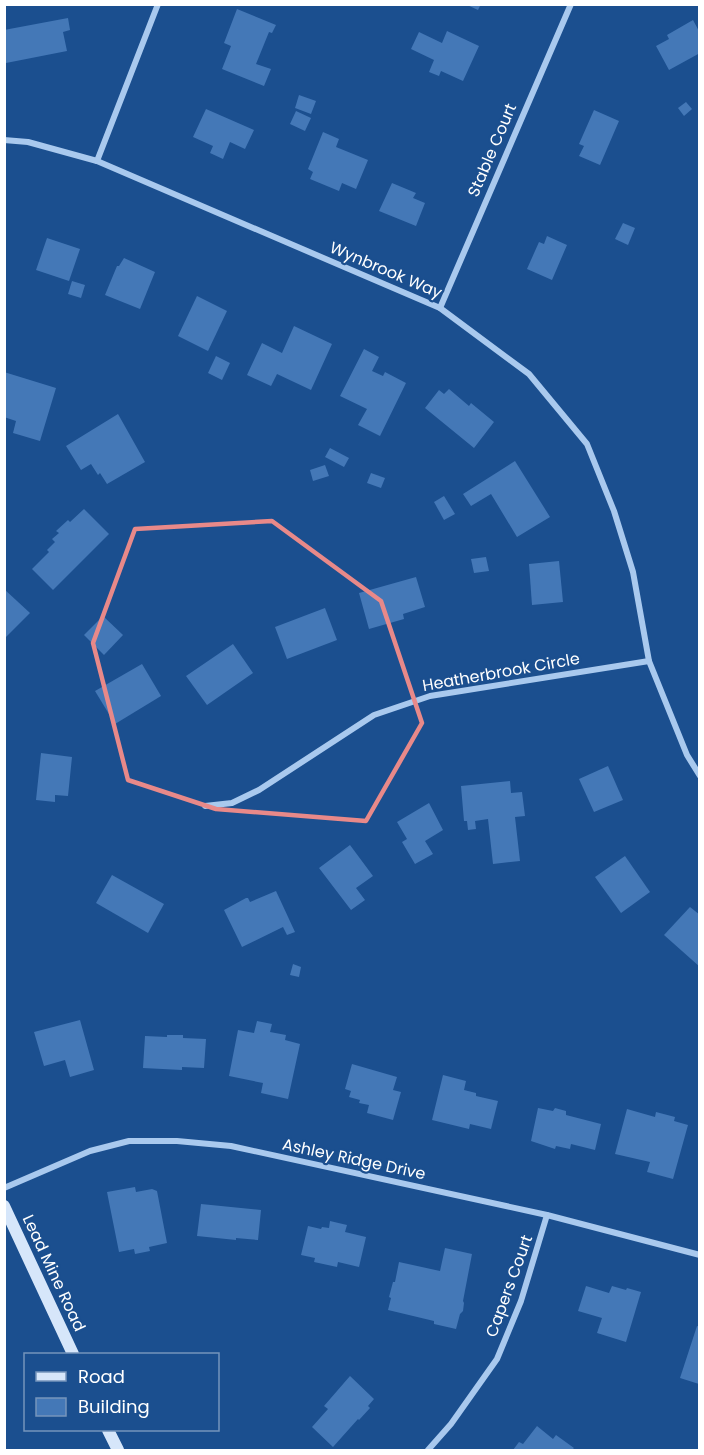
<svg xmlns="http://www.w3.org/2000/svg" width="704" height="1455" viewBox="0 0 704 1455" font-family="Poppins,sans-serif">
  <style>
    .building { fill: #4478b7 }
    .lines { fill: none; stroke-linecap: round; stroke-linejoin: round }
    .minor { stroke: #a9c9ee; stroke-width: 6 }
    .secondary { stroke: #d6e6fa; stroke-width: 12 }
    .marked { fill: none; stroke: #e88989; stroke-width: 4.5; stroke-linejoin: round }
    .labels { text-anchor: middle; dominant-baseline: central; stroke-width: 4.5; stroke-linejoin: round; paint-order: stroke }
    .street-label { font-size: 16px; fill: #fff; stroke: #1b4f8f }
  </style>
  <rect width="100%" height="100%" fill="#1b4f8f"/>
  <!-- building -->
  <g class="building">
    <polygon points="465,4 481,4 478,10"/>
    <polygon points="237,9 276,25 272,33 269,32 256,64 271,69 264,86 222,69 231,46 224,43"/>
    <polygon points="68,18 70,30 63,32 67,51 6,63 4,30"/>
    <polygon points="693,20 700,33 700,53 669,70 656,46 669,39 667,35"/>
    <polygon points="447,31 479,46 463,81 441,71 439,76 429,72 434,60 411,49 419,32 442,43"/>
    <polygon points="299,95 316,101 311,114 295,108"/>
    <polygon points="686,102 692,109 684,116 678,108"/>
    <polygon points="206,109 254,130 245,149 230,142 223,159 210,153 213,146 193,137"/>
    <polygon points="594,110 619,121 600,165 579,156 584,146 579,144"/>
    <polygon points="296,111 311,118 305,131 290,124"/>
    <polygon points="323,132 339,139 336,147 368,160 356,189 342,183 339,191 310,179 313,172 308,169"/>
    <polygon points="392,183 416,193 413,198 425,203 416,226 379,211"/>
    <polygon points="623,223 635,228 628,245 615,239"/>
    <polygon points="547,236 567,245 552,280 527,269 539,242 544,244"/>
    <polygon points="47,238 80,249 69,281 36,270"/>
    <polygon points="124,258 155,272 140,309 105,295 117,266 119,266"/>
    <polygon points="72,281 85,285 81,298 68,294"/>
    <polygon points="197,296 227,311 208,351 178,336"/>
    <polygon points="294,326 332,344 311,390 277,374 271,386 247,375 262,343 282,353"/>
    <polygon points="364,349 379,357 372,371 383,376 385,372 406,383 380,436 358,425 367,409 340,396"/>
    <polygon points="216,356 230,363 222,380 208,373"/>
    <polygon points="4,372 56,388 40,441 13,433 16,421 4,417"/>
    <polygon points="449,389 469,406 471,403 494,422 474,448 425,408 439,390 444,394"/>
    <polygon points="118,414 145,462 107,484 100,473 98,475 91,464 81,470 66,446"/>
    <polygon points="330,448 349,458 344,467 325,457"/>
    <polygon points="515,461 550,517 517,537 491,494 471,506 463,494"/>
    <polygon points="325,465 329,476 313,481 310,470"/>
    <polygon points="371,473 385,478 381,488 367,483"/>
    <polygon points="444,496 455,514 444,520 434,502"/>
    <polygon points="84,509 109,534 53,590 32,569 49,552 47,550 55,542 52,539 59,533 56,531 68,520 70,522"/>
    <polygon points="486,557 489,571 474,573 471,559"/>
    <polygon points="559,561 563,602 532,605 529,564"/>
    <polygon points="416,577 425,607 403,614 404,619 369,629 359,593"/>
    <polygon points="4,589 30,613 4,639"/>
    <polygon points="325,608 337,640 287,659 275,627"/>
    <polygon points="103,616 123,635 104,655 84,635"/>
    <polygon points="233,644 253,673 207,705 186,676"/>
    <polygon points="142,664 161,696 115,724 95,691"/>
    <polygon points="41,753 72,757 68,796 55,795 55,802 36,800"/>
    <polygon points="608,766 623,800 594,812 579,779"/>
    <polygon points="510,781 511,793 522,792 525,816 515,817 520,861 493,864 488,819 475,821 476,829 468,830 467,821 464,821 461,786"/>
    <polygon points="429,803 443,830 425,841 433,854 415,864 402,842 407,839 397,822"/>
    <polygon points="350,845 373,876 356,888 365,900 351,910 319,868"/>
    <polygon points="625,856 650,892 621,913 595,877"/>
    <polygon points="112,875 164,904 148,933 96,903"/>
    <polygon points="276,891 295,932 287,935 283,927 242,947 224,910 246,898 248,898 250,902"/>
    <polygon points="690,907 700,915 700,967 664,935"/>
    <polygon points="293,964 301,967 299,977 290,975"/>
    <polygon points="80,1020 94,1070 70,1077 65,1060 44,1066 34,1032"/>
    <polygon points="257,1021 272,1024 270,1032 286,1035 285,1040 300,1044 288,1099 261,1093 263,1083 229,1076 238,1030 254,1033"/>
    <polygon points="167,1035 183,1035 183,1038 206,1039 204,1068 182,1067 182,1070 143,1068 145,1036 167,1037"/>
    <polygon points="352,1064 397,1077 393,1090 401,1092 393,1120 367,1113 369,1105 359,1103 360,1100 349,1097 351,1091 345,1089"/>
    <polygon points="443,1075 466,1081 464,1090 476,1093 476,1096 498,1101 491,1129 470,1124 469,1129 432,1120"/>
    <polygon points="538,1108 553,1111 555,1108 566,1111 566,1115 601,1124 595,1150 571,1144 570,1149 556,1146 555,1149 531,1141"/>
    <polygon points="627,1109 655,1117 656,1112 675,1117 674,1121 688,1125 673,1179 647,1172 650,1162 615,1154"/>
    <polygon points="135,1187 136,1192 152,1189 157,1191 167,1243 149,1247 150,1251 135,1254 134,1249 119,1252 107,1192"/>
    <polygon points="201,1204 261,1210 258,1240 236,1238 236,1240 197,1236"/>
    <polygon points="330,1221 347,1225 345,1232 366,1237 359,1267 338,1262 337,1267 314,1262 315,1258 301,1255 308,1226 321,1229 322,1227 329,1228"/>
    <polygon points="445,1248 472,1254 463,1301 464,1303 463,1311 460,1314 456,1329 434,1324 434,1321 388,1310 391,1298 389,1297 393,1282 395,1282 399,1262 440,1271"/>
    <polygon points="586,1286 609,1293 612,1286 626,1290 627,1288 641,1292 626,1342 597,1333 602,1318 578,1311"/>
    <polygon points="697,1326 700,1327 699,1384 680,1378"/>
    <polygon points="350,1376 374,1399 368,1406 370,1408 359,1420 358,1419 333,1447 312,1427 328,1409 324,1406"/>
    <polygon points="537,1426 553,1439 556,1435 574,1448 572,1450 513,1450 519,1442 523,1444"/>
  </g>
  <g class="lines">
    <!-- minor -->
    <g class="minor">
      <polyline points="4,140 28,142 97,161 440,308 529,374 587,444 614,511 633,572 649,661 687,755 700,776"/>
      <polyline points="97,161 158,4"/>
      <polyline points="440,308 571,4"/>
      <polyline points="205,806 232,803 259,790 374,715 430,696 649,661"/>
      <polyline points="4,1188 90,1151 129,1141 177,1141 231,1146 547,1215 700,1255"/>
      <polyline points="428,1450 451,1424 497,1359 521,1301 547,1215"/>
    </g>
    <!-- secondary -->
    <g class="secondary">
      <polyline points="4,1206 73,1354"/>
      <polyline points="108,1430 118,1450"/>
    </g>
  </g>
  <!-- marked area -->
  <path class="marked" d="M272,521L381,601L422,723L366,821L216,809L128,780L93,643L135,529Z"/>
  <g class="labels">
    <!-- street labels -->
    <g class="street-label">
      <text transform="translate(492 150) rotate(-67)">Stable Court</text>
      <text transform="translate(386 270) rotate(23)">Wynbrook Way</text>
      <text transform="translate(501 672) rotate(-10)">Heatherbrook Circle</text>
      <text transform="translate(354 1159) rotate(12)">Ashley Ridge Drive</text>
      <text transform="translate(54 1273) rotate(65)">Lead Mine Road</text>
      <text transform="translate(509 1286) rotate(-70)">Capers Court</text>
    </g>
  </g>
  <!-- border -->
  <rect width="704" height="1455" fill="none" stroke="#ffffff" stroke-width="12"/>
  <!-- legend -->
  <rect x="24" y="1353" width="195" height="78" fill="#1b4f8f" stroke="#7695bc" stroke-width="1.5"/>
  <rect x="36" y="1372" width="30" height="9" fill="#d6e6fa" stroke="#7695bc" stroke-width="1.5"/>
  <text x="78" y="1383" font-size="18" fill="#ffffff">Road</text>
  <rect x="36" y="1398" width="30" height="18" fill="#4478b7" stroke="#7695bc" stroke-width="1.5"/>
  <text x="78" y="1413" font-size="18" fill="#ffffff">Building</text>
</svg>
